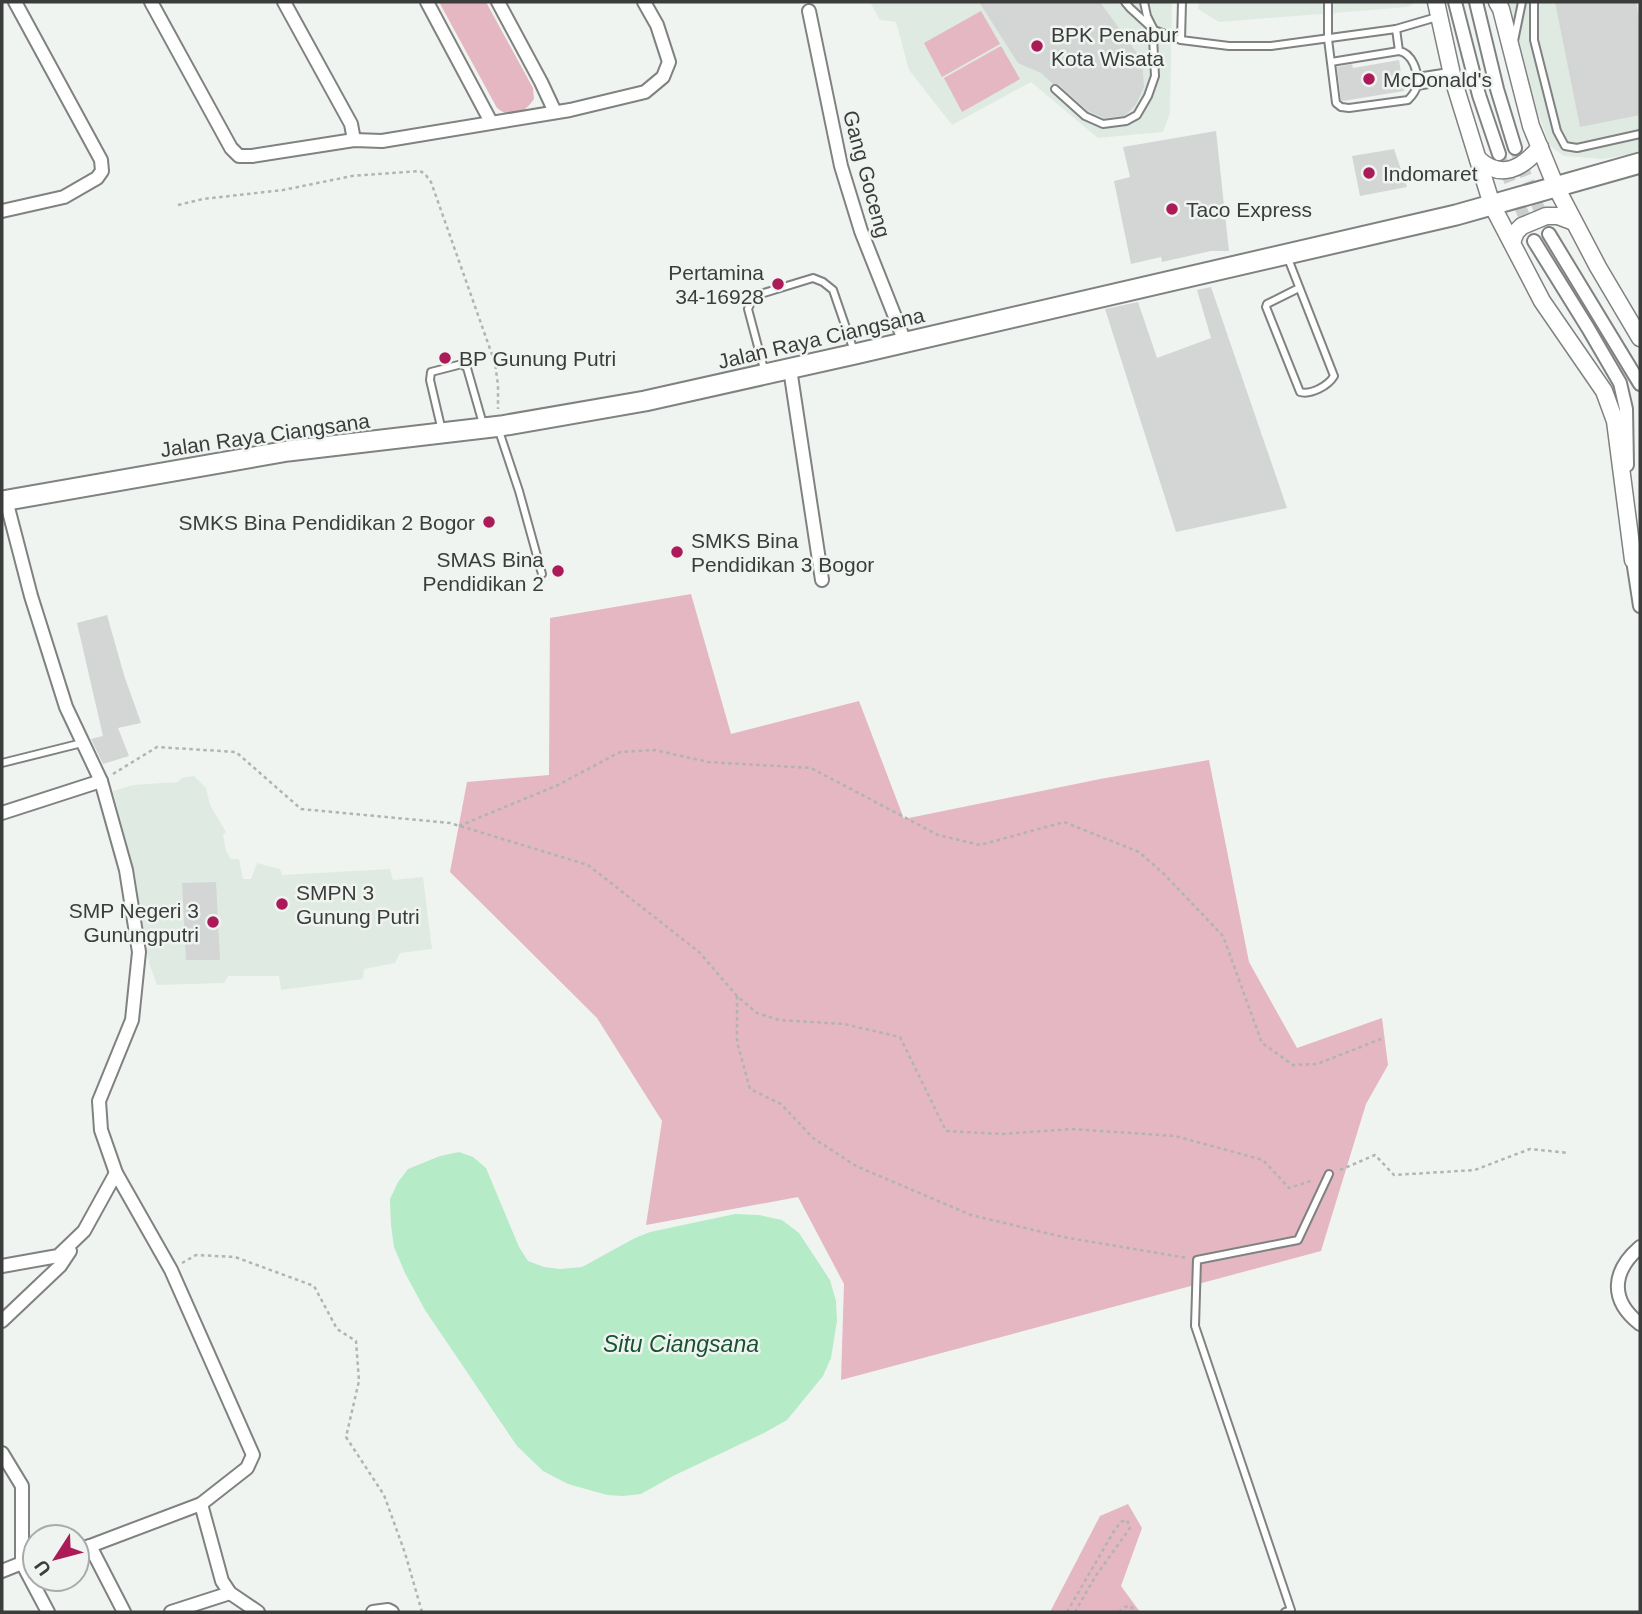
<svg xmlns="http://www.w3.org/2000/svg" width="1642" height="1614" viewBox="0 0 1642 1614" font-family="Arial,sans-serif">
  <style>
    .built { fill: #dfeae2 }
    .green { fill: #e4b7c2 }
    .water { fill: #b5ebc6 }
    .building { fill: #d3d6d4 }
    .lines { fill: none; stroke-linecap: round; stroke-linejoin: round }
    .minor-tunnel { stroke: #cccfcd; stroke-width: 12; stroke-dasharray: 12 6; stroke-linecap: butt }
    .service-casing { stroke: #7f8280; stroke-width: 10 }
    .minor-casing { stroke: #7f8280; stroke-width: 16 }
    .tertiary-casing { stroke: #7f8280; stroke-width: 19 }
    .secondary-casing { stroke: #7f8280; stroke-width: 23 }
    .path { stroke: #b1b4b2; stroke-width: 2.5; stroke-dasharray: 3.5 3.5; stroke-linecap: butt }
    .service { stroke: #fff; stroke-width: 6 }
    .minor { stroke: #fff; stroke-width: 12 }
    .tertiary { stroke: #fff; stroke-width: 16 }
    .secondary { stroke: #fff; stroke-width: 19 }
    .poi-dot { fill: #aa1b58; stroke: #f0f4f1; stroke-width: 2.5 }
    .labels { text-anchor: middle; dominant-baseline: central; stroke-width: 5; stroke-linejoin: round; paint-order: stroke }
    .poi-label { font-size: 21px; fill: #3b3d3c; stroke: #f0f4f1; text-anchor: start }
    .street-label { font-size: 21px; fill: #3b3d3c; stroke: #f0f4f1 }
    .water-label { font-size: 23px; font-style: italic; fill: #185331; stroke: #f0f4f1 }
  </style>
  <rect width="100%" height="100%" fill="#f0f4f1"/>
  <!-- built -->
  <g class="built">
    <polygon points="870,2 1172,2 1170,113 1163,132 1098,138 1031,82 952,125 909,70 896,22 880,20"/>
    <polygon points="1199,2 1417,2 1408,7 1219,22 1198,9"/>
    <polygon points="1508,2 1640,2 1640,153 1603,159 1564,156 1550,146 1532,97"/>
    <polygon points="194,776 206,788 210,805 226,832 223,835 226,851 231,859 239,859 243,879 251,879 257,863 280,869 282,875 390,869 393,880 423,877 432,949 400,953 395,963 364,969 363,979 281,990 279,976 228,976 224,983 157,985 150,966 142,929 135,874 113,791 133,785 178,782 182,778"/>
  </g>
  <!-- green -->
  <g class="green">
    <path d="M439,2H486L533,88L534,99C524,113 512,120 497,108Z"/>
    <polygon points="981,11 1000,44 942,77 924,43"/>
    <polygon points="1001,46 1020,79 962,112 944,78"/>
    <polygon points="691,594 731,734 859,701 904,819 1100,779 1209,760 1249,962 1297,1048 1382,1018 1388,1065 1366,1104 1321,1251 841,1380 844,1284 798,1197 646,1225 662,1121 597,1018 450,872 467,782 549,775 550,618"/>
    <polygon points="1128,1504 1142,1528 1121,1586 1140,1612 1050,1612 1100,1516"/>
  </g>
  <!-- water -->
  <polygon class="water" points="459,1152 473,1157 486,1168 519,1247 528,1261 544,1267 560,1269 582,1267 635,1238 650,1232 735,1214 759,1215 782,1220 799,1233 830,1280 836,1301 837,1321 831,1358 823,1376 787,1420 764,1433 673,1476 641,1494 623,1496 607,1495 568,1484 543,1471 517,1446 425,1310 405,1273 394,1247 391,1225 390,1199 398,1182 408,1169 440,1156"/>
  <!-- building -->
  <g class="building">
    <polygon points="979,2 1100,2 1142,60 1144,87 1135,106 1124,116 1104,118 1088,111 1058,84 1053,84 1041,73 1018,63"/>
    <polygon points="1555,2 1636,2 1640,23 1640,115 1580,127"/>
    <polygon points="1399,60 1404,91 1343,101 1341,100 1337,67 1352,64 1353,68"/>
    <polygon points="1216,131 1229,251 1211,251 1162,262 1161,257 1131,264 1114,181 1130,177 1123,147"/>
    <polygon points="1394,149 1407,187 1360,196 1352,156"/>
    <polygon points="1211,287 1287,508 1176,532 1105,309 1138,302 1157,358 1211,338 1197,290"/>
    <polygon points="107,615 124,675 141,723 118,728 129,756 103,764 91,739 103,736 77,623"/>
    <polygon points="216,882 220,960 186,960 182,883"/>
  </g>
  <g class="lines">
    <!-- minor-tunnel -->
    <g class="minor-tunnel">
      <polyline points="1515,148 1549,234"/>
      <polyline points="1499,154 1534,241"/>
    </g>
    <!-- service casing -->
    <g class="service-casing">
      <g id="service">
        <polyline points="1125,2 1130,8 1154,30 1181,40"/>
        <polyline points="1182,2 1181,40 1229,46 1271,46 1396,29 1437,17"/>
        <path d="M1328,2V39L1336,103L1341,107L1349,108L1408,100C1412,96 1416,91 1417,85C1419,72 1412,53 1399,51L1396,29"/>
        <polyline points="1534,2 1534,40 1557,131 1565,146 1577,148 1640,134"/>
        <polyline points="1514,41 1522,2"/>
        <polyline points="1331,62 1399,51"/>
        <polyline points="1417,77 1449,72"/>
        <polyline points="1417,86 1451,80"/>
        <polyline points="1055,89 1085,116 1103,124 1126,121 1137,115 1148,96 1155,76 1153,37 1154,30 1147,16 1144,2"/>
        <path d="M1287,256L1334,376C1328,386 1311,395 1300,392L1266,307L1267,304L1299,288"/>
        <polyline points="765,373 748,309 754,296 813,278 823,282 833,290 854,351"/>
        <polyline points="498,428 519,491 542,574"/>
        <polyline points="442,431 430,380 431,372 462,364 467,368 483,424"/>
        <polyline points="2,763 82,743"/>
        <polyline points="1285,1612 1291,1610 1195,1326 1197,1260 1298,1240 1329,1174"/>
      </g>
    </g>
    <!-- minor casing -->
    <g class="minor-casing">
      <g id="minor">
        <polyline points="151,2 231,148 239,156 252,156 354,140 382,141 570,110 645,92 663,77 669,62 657,25 644,2"/>
        <polyline points="284,2 351,124 354,140"/>
        <polyline points="427,2 491,122"/>
        <polyline points="498,2 541,82 555,112"/>
        <polyline points="1455,2 1479,95 1499,154"/>
        <polyline points="1476,2 1497,89 1515,148"/>
        <polyline points="809,11 841,166 861,231 905,342"/>
        <polyline points="2,211 64,197 97,178 102,171 101,160 15,2"/>
        <polyline points="1549,234 1640,384"/>
        <polyline points="1534,241 1588,328 1620,383 1626,409 1627,465"/>
        <polyline points="790,369 822,580"/>
        <polyline points="6,500 31,596 66,707 101,781 126,870 139,952 132,1020 99,1101 101,1130 116,1173 171,1270 253,1455 247,1468 201,1504 90,1546 77,1549"/>
        <polyline points="1633,560 1640,606"/>
        <polyline points="2,813 101,781"/>
        <path d="M1640,1247C1612,1271 1609,1300 1640,1324"/>
        <polyline points="2,1266 58,1256 84,1231 116,1173"/>
        <polyline points="2,1321 60,1266 70,1251"/>
        <polyline points="2,1453 22,1486 22,1563 48,1612"/>
        <polyline points="201,1504 222,1581 230,1593 258,1612"/>
        <polyline points="90,1546 124,1612"/>
        <polyline points="2,1571 22,1563 35,1560"/>
        <polyline points="171,1612 230,1593"/>
        <polyline points="373,1612 388,1610 392,1612"/>
      </g>
    </g>
    <!-- tertiary casing -->
    <g class="tertiary-casing">
      <g id="tertiary">
        <polyline points="1436,2 1453,79 1492,205 1542,301 1604,391 1615,421 1633,560 1640,564"/>
        <polyline points="1497,2 1501,9 1531,126 1556,187 1598,267 1640,338"/>
        <path d="M1478,159C1501,180 1522,169 1540,147"/>
        <polyline points="1512,242 1516,232 1522,226 1546,216 1558,216 1574,222"/>
      </g>
    </g>
    <!-- secondary casing -->
    <g class="secondary-casing">
      <polyline id="secondary" points="2,501 288,451 501,426 645,401 855,354 1456,215 1640,163"/>
    </g>
    <!-- path -->
    <g class="path">
      <polyline points="178,205 203,199 283,190 352,176 420,171 425,174 431,182 495,363 498,385 498,409"/>
      <polyline points="113,774 157,747 236,752 301,809 450,823 588,865 699,952 737,996 757,1013 779,1020 844,1024 900,1037 946,1131 1002,1134 1071,1129 1175,1136 1263,1160 1289,1188 1314,1180"/>
      <polyline points="459,826 558,785 620,752 655,750 708,762 811,768 938,835 980,845 1064,822 1139,852 1164,874 1223,936 1262,1043 1293,1065 1317,1064 1381,1039"/>
      <polyline points="737,996 737,1042 750,1089 781,1104 813,1138 856,1166 971,1215 1063,1237 1187,1258"/>
      <polyline points="1340,1170 1375,1155 1394,1175 1475,1170 1530,1149 1569,1153"/>
      <polyline points="182,1263 196,1255 235,1257 314,1286 337,1329 356,1341 359,1381 346,1437 384,1495 405,1553 422,1612"/>
      <polyline points="1067,1612 1114,1531 1121,1522 1127,1520 1130,1528 1095,1577 1075,1612"/>
      <polyline points="1119,1612 1125,1607 1131,1606 1135,1612"/>
    </g>
    <!-- service -->
    <use href="#service" class="service"/>
    <!-- minor -->
    <use href="#minor" class="minor"/>
    <!-- tertiary -->
    <use href="#tertiary" class="tertiary"/>
    <!-- secondary -->
    <use href="#secondary" class="secondary"/>
  </g>
  <!-- markers -->
  <g class="poi-dot">
    <circle cx="1037" cy="46" r="7"/>
    <circle cx="1369" cy="79" r="7"/>
    <circle cx="1369" cy="173" r="7"/>
    <circle cx="1172" cy="209" r="7"/>
    <circle cx="778" cy="284" r="7"/>
    <circle cx="445" cy="358" r="7"/>
    <circle cx="489" cy="522" r="7"/>
    <circle cx="677" cy="552" r="7"/>
    <circle cx="558" cy="571" r="7"/>
    <circle cx="282" cy="904" r="7"/>
    <circle cx="213" cy="922" r="7"/>
  </g>
  <g class="labels">
    <!-- poi labels -->
    <g class="poi-label">
      <text x="1051" y="34">BPK Penabur<tspan x="1051" dy="24">Kota Wisata</tspan></text>
      <text x="1383" y="79">McDonald's</text>
      <text x="1383" y="173">Indomaret</text>
      <text x="1186" y="209">Taco Express</text>
      <text x="764" y="272" text-anchor="end">Pertamina<tspan x="764" dy="24">34-16928</tspan></text>
      <text x="459" y="358">BP Gunung Putri</text>
      <text x="475" y="522" text-anchor="end">SMKS Bina Pendidikan 2 Bogor</text>
      <text x="691" y="540">SMKS Bina<tspan x="691" dy="24">Pendidikan 3 Bogor</tspan></text>
      <text x="544" y="559" text-anchor="end">SMAS Bina<tspan x="544" dy="24">Pendidikan 2</tspan></text>
      <text x="296" y="892">SMPN 3<tspan x="296" dy="24">Gunung Putri</tspan></text>
      <text x="199" y="910" text-anchor="end">SMP Negeri 3<tspan x="199" dy="24">Gunungputri</tspan></text>
    </g>
    <!-- street labels -->
    <g class="street-label">
      <text transform="translate(867 174) rotate(75)">Gang Goceng</text>
      <text transform="translate(821 338) rotate(-13)">Jalan Raya Ciangsana</text>
      <text transform="translate(265 435) rotate(-8)">Jalan Raya Ciangsana</text>
    </g>
    <!-- water labels -->
    <g class="water-label">
      <text x="681" y="1344">Situ Ciangsana</text>
    </g>
  </g>
  <!-- border -->
  <rect width="1642" height="1614" fill="none" stroke="#3b3d3c" stroke-width="7"/>
  <!-- north arrow -->
  <g transform="translate(56 1558) rotate(234)"><circle r="33" fill="#f0f4f1" stroke="#a8aba9" stroke-width="2"/>
  <path d="M0-5L12 26L0 18L-12 26Z" fill="#aa1b58"/>
  <text y="-10" font-size="19" font-weight="bold" text-anchor="middle" fill="#3b3d3c">U</text>
  </g>
</svg>
